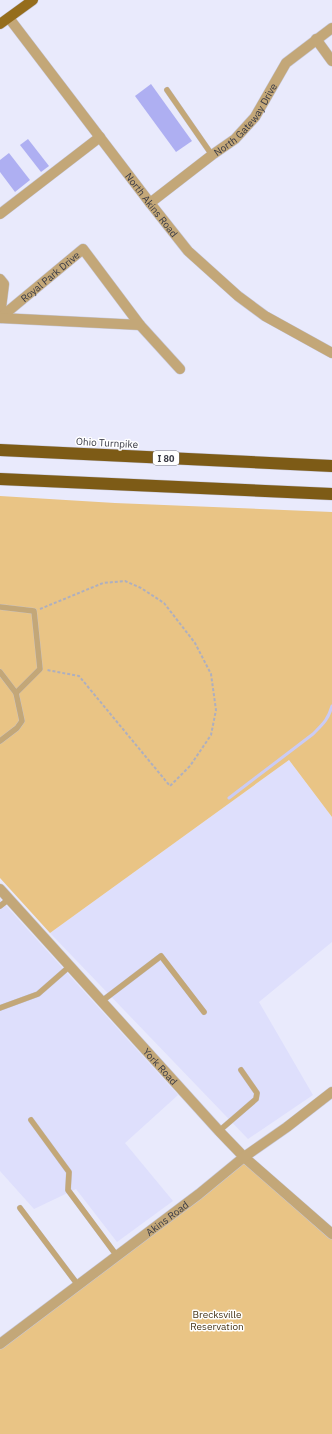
<svg xmlns="http://www.w3.org/2000/svg" width="332" height="1434" viewBox="0 0 332 1434" font-family="'IBM Plex Sans',sans-serif">
  <style>
    .built { fill: #dedffc }
    .green { fill: #e9c485 }
    .lines { fill: none; stroke-linecap: round; stroke-linejoin: round }
    .stream { stroke: #cacbf5; stroke-width: 3 }
    .building { fill: #aeaff2 }
    .service-casing { stroke: #c6c7d7; stroke-width: 6 }
    .minor-casing { stroke: #c6c7d7; stroke-width: 11 }
    .tertiary-casing { stroke: #c6c7d7; stroke-width: 11 }
    .primary-casing { stroke: #c6c7d7; stroke-width: 11 }
    .motorway-casing { stroke: #c6c7d7; stroke-width: 13 }
    .path { stroke: #aeafbf; stroke-width: 2; stroke-dasharray: 3 2; stroke-linecap: butt }
    .service { stroke: #c3a778; stroke-width: 5.5 }
    .minor { stroke: #c3a778; stroke-width: 10 }
    .tertiary { stroke: #c3a778; stroke-width: 10 }
    .primary { stroke: #956d1c; stroke-width: 10 }
    .motorway { stroke: #7d5b16; stroke-width: 12 }
    .labels { text-anchor: middle; dominant-baseline: central; stroke-width: 3; stroke-linejoin: round; paint-order: stroke }
    .shield { fill: #fff; stroke: #74757d; stroke-width: 1 }
    .shield-label { font-size: 9px; font-weight: bold; fill: #393a45 }
    .street-label { font-size: 10px; fill: #393a45; stroke: #fff }
    .park-label { font-size: 10px; fill: #443316; stroke: #fff }
  </style>
  <rect width="100%" height="100%" fill="#e9eafc"/>
  <!-- built -->
  <g class="built">
    <polygon points="289,760 332,817 332,942 259,1002 313,1095 248,1139 50,933"/>
    <polygon points="0,899 178,1095 125,1143 173,1201 117,1242 76,1189 34,1209 0,1171"/>
  </g>
  <!-- green -->
  <g class="green">
    <polygon points="0,496 115,503 332,512 332,817 289,760 50,933 0,878"/>
    <polygon points="243,1157 332,1233 332,1434 0,1434 0,1341"/>
  </g>
  <g class="lines">
    <!-- stream -->
    <path class="stream" d="M229,798L313,734C323,724 328,720 332,706"/>
  </g>
  <!-- building -->
  <g class="building">
    <polygon points="151,84 192,141 176,152 135,96"/>
    <polygon points="28,139 49,166 41,172 20,145"/>
    <polygon points="9,153 30,180 15,192 0,172 0,160"/>
  </g>
  <g class="lines">
    <!-- service casing -->
    <g class="service-casing">
      <g id="service">
        <polyline points="167,90 212,155"/>
        <polyline points="0,607 34,611 40,669 16,693"/>
        <polyline points="0,672 16,693 22,721 17,728 0,741"/>
        <polyline points="0,906 9,899"/>
        <polyline points="102,1001 161,956 204,1012"/>
        <polyline points="0,1008 38,994 70,966"/>
        <polyline points="31,1120 69,1172 68,1190 117,1256"/>
        <polyline points="219,1131 256,1099 257,1093 241,1070"/>
        <polyline points="20,1208 78,1285"/>
      </g>
    </g>
    <!-- minor casing -->
    <g class="minor-casing">
      <g id="minor">
        <polyline points="316,39 332,61"/>
        <path id="s1" d="M150,203L212,155L235,139L255,117L286,63L332,28"/>
        <polyline points="0,214 100,137"/>
        <polyline points="0,279 4,284 0,316"/>
        <path id="s2" d="M0,318L83,249L140,325L180,369"/>
        <polyline points="0,318 140,325"/>
      </g>
    </g>
    <!-- tertiary casing -->
    <g class="tertiary-casing">
      <g id="tertiary">
        <path id="s3" d="M9,18L150,203L188,251L238,296L265,316L332,353"/>
        <path id="s4" d="M0,889L219,1131L244,1157L332,1234"/>
        <path id="s5" d="M0,1344L199,1194L244,1157L287,1127L332,1092"/>
      </g>
    </g>
    <!-- primary casing -->
    <g class="primary-casing">
      <polyline id="primary" points="0,24 33,0"/>
    </g>
    <!-- motorway casing -->
    <g class="motorway-casing">
      <g id="motorway">
        <polyline points="0,450 332,466"/>
        <polyline points="0,479 332,494"/>
      </g>
    </g>
    <!-- path -->
    <polyline class="path" points="40,609 103,583 125,581 141,588 164,603 195,643 211,674 216,710 211,735 190,766 170,786 79,676 47,670"/>
    <!-- service -->
    <use href="#service" class="service"/>
    <!-- minor -->
    <use href="#minor" class="minor"/>
    <!-- tertiary -->
    <use href="#tertiary" class="tertiary"/>
    <!-- primary -->
    <use href="#primary" class="primary"/>
    <!-- motorway -->
    <use href="#motorway" class="motorway"/>
  </g>
  <g class="labels">
    <!-- shield labels -->
    <rect class="shield" x="153" y="451" width="26" height="14" rx="3"/>
    <g class="shield-label">
      <text x="166" y="458">I 80</text>
    </g>
    <!-- street labels -->
    <g class="street-label">
      <text stroke="none"><textPath href="#s1" startOffset="128">North Gateway Drive</textPath></text>
      <text stroke="none"><textPath href="#s3" startOffset="235">North Akins Road</textPath></text>
      <text stroke="none"><textPath href="#s2" startOffset="65">Royal Park Drive</textPath></text>
      <text transform="translate(107 443) rotate(3)">Ohio Turnpike</text>
      <text stroke="none"><textPath href="#s4" startOffset="239">York Road</textPath></text>
      <text stroke="none"><textPath href="#s5" startOffset="209">Akins Road</textPath></text>
    </g>
    <!-- park labels -->
    <g class="park-label">
      <text x="217" y="1314">Brecksville<tspan x="217" dy="12">Reservation</tspan></text>
    </g>
  </g>
</svg>
